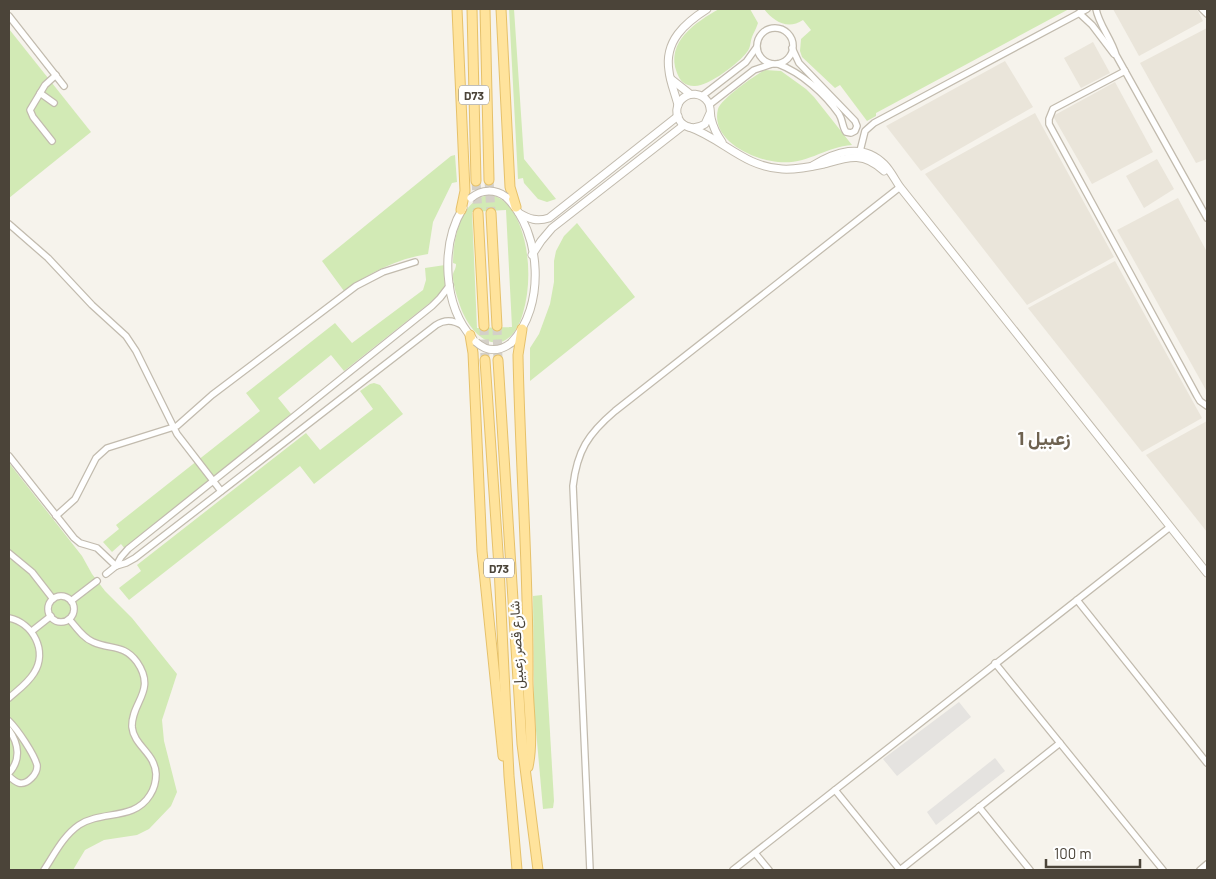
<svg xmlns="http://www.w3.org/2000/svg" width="1216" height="879" viewBox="0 0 1216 879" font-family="Barlow,Vazirmatn,sans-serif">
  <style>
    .residential { fill: #eae5da }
    .green { fill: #d2eab5; fill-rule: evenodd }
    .parking { fill: #e5e3e0 }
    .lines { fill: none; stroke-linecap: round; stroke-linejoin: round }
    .primary-tunnel { stroke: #d4d0c8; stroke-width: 9; stroke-dasharray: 9 4.5; stroke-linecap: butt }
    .minor-casing { stroke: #c2bbae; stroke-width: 8 }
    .tertiary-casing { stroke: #c2bbae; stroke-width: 9 }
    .primary-casing { stroke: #e6c16a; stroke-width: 11 }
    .minor { stroke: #fff; stroke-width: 5.5 }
    .tertiary { stroke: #fff; stroke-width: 7 }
    .primary { stroke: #ffe39c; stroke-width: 9 }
    .tertiary-bridge-casing { stroke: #c2bbae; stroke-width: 9; stroke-linecap: butt }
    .tertiary-bridge { stroke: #fff; stroke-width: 7 }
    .labels { text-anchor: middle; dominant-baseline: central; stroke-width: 4.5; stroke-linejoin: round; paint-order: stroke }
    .shield { fill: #fff; stroke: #817c74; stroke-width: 1 }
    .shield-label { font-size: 12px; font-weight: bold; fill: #4b4439 }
    .street-label { font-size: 14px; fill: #4b4439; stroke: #fff }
    .district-label { font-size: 19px; font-weight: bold; fill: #6e6250; stroke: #fff }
  </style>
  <rect width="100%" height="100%" fill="#f6f3ec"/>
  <!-- residential -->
  <g class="residential">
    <polygon points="1113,9 1197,9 1203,21 1139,56"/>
    <polygon points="1207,28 1207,159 1196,163 1140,63"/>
    <polygon points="1093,42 1110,73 1081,88 1064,58"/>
    <polygon points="1005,61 1033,107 921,171 886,126"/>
    <polygon points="1115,82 1153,152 1092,184 1053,116"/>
    <polygon points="1035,113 1114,257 1027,305 925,174"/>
    <polygon points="1157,159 1174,189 1144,208 1126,176"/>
    <polygon points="1178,198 1207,252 1207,392 1117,230"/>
    <polygon points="1115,261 1202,418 1142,452 1028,308"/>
    <polygon points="1207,421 1207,532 1146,455"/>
  </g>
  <!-- green -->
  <g class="green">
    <polygon points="509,9 514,9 524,159 556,199 547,202 538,199 524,183 523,178 518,179"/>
    <path d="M719,9H750L758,23C756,29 754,32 752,37C750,42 751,47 747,52C739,63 708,87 694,86C685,86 680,81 677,73C665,42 696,22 719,9Z"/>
    <path d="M764,9H1069L876,113V116L867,121L840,85L835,88L802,57L800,51L801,39L811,30L803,20C788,30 774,22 764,9Z"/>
    <polygon points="9,29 91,132 9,198"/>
    <path d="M765,70L781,71L806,89L814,97L852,145C825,147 807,165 778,162C754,160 710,141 718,109C721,99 755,75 765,70Z"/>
    <path d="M455,155L457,182L452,183L433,222L428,254C396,259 369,273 344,291L322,261L451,156Z"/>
    <path d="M490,195C505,197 515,212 520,226C530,252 531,286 523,313C510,357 478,348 462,311C459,303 452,284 453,274C454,270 456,269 456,264L453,263C453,239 461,198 490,195ZM506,210L512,327L477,328L472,212Z"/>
    <polygon points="577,223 635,297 530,381 530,348 539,334 550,304 554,282 554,261 556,251 564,236"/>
    <polygon points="445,265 447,280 441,294 344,371 331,355 278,398 291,414 125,549 121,544 112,552 103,542 119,529 116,525 260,411 246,393 335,323 352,343 423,290 426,280 425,268"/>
    <polygon points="374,383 380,385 403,414 314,484 300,466 129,600 119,588 141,571 137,565 306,433 320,450 373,409 360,391 370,384"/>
    <polygon points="9,463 82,556 92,574 105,591 132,618 177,674 162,720 164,741 177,792 171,806 149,829 137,835 104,840 85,850 73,870 9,870"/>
    <polygon points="542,595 554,801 553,808 543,809 534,708 533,596"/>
  </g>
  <!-- parking -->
  <g class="parking">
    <polygon points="959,702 971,717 897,776 883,759"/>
    <polygon points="995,758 1005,771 936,825 927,812"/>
  </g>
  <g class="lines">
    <!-- primary-tunnel -->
    <g class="primary-tunnel">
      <polyline points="489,180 491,213"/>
      <polyline points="476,181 478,213"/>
      <polyline points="484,326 485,360"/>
      <polyline points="497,326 498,360"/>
    </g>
    <!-- minor casing -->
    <g class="minor-casing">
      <g id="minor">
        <path d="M1096,9C1099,25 1111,38 1116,55L1207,218"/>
        <polyline points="1202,9 1207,14"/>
        <polyline points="1079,13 1092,25 1114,54"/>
        <polyline points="9,16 64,86"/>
        <circle cx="775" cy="46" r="18"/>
        <path d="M778,64C802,73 825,94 839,114C843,120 842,127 846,132L851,133L855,131L857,126L855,121L799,63L792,48"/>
        <polyline points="1125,71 1053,109 1049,119 1049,124 1197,396 1200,401 1207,406"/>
        <polyline points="40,93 54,103"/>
        <polyline points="702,96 746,62 756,48"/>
        <polyline points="709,105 754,70 772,64"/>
        <polyline points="52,141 33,117 30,110 45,85 56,75"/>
        <polyline points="859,155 865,131 874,123 1087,9"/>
        <polyline points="9,224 48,258 92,305 126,336 136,351 177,434 221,491"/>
        <polyline points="9,456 74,538 80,543 97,548 116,566"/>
        <polyline points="56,516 75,499 96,458 107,448 177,426 212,395 356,286 383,272 415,262"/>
        <polyline points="9,553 32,572 53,599"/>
        <path d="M116,566L126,563L135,558L436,325C445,319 454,320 463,326"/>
        <polyline points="106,574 116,566 121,557 128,549 432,306 440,298 450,285"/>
        <circle cx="61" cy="609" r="13"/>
        <polyline points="1077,600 1207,763"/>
        <polyline points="71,601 97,581"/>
        <path d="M9,618C33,623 48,651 34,673C28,683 18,690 9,698"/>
        <polyline points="32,631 51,616"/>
        <polyline points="995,663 1163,870"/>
        <path d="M9,721C18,730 34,754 37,765C38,774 27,785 19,783C15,782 12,779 9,776"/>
        <path d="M9,730C19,744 21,760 9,773"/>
        <polyline points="835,790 900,870"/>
        <polyline points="979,807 1030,870"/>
        <polyline points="755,853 769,870"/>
        <path d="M44,870C54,855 63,836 79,825C102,810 134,821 150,795C154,789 156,781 156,774C155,753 134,746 132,727C131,702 157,691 137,662C124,644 111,650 93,642C83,638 76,627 69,619"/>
        <path d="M590,870L573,486C577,451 588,434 615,411L900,187"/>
        <polyline points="733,870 1170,527"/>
        <polyline points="900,870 1060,743"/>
        <polyline points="1200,870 1207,864"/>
      </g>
    </g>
    <!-- tertiary casing -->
    <g class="tertiary-casing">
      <g id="tertiary">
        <polyline points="671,79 690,94"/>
        <path d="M678,105C675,93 670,82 669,71C664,41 685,23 707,9"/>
        <path d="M710,113L705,124C694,131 680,128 677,114C676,109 678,103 681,100C689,91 702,93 708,102C711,107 710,112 711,118C713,127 717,135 722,142"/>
        <path d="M689,127C723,139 744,167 782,169C796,170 810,167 824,164C848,157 863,151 884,171"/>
        <path d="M812,166C835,152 862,142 884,164C891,171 895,180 900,187L1207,573"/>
        <path d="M506,197C542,232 546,307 511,343"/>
        <path d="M463,208C440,245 443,306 473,339"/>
        <path d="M519,213C529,219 537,222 549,218L678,116"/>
        <polyline points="532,255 541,241 552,228 684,125"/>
      </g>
    </g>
    <!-- primary casing -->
    <g class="primary-casing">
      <g id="primary">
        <polyline points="457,9 465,191 461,210"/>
        <polyline points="472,9 476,181"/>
        <polyline points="485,9 489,180"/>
        <polyline points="501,9 510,187 516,207"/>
        <polyline points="478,213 484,326"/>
        <polyline points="491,213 497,326"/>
        <path d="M522,329L518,355C520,464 529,571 528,679C528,708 534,739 528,767"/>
        <polyline points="470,335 473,353 482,551 503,756"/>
        <polyline points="485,360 499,567 509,776 517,870"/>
        <polyline points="498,360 522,744 538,870"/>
      </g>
    </g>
    <!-- minor -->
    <use href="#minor" class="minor"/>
    <!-- tertiary -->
    <use href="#tertiary" class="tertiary"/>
    <!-- primary -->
    <use href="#primary" class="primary"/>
    <!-- tertiary-bridge casing -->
    <g class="tertiary-bridge-casing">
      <g id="tertiary-bridge">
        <path d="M471,198C482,189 495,189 506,197"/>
        <path d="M476,342C487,352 499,352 511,343"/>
      </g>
    </g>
    <!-- tertiary-bridge -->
    <use href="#tertiary-bridge" class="tertiary-bridge"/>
  </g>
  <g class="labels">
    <!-- shield labels -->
    <g class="shield">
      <rect x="459" y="85.5" width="30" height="19" rx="4"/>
      <rect x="484" y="558.5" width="30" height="19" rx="4"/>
    </g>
    <g class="shield-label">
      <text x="474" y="95">D73</text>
      <text x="499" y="568">D73</text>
    </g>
    <!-- street labels -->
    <g class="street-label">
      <text transform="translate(516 645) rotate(-93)">شارع قصر زعبيل</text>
    </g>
    <!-- district labels -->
    <g class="district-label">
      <text x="1044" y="437">زعبيل 1</text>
    </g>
  </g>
  <!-- border -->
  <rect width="1216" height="879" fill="none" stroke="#4b4439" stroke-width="20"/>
  <!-- scale -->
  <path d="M1046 859v8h94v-8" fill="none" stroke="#4b4439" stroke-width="2.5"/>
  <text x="1054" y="859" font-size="15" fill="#4b4439" stroke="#ffffff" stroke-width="4" paint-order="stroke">100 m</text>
</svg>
